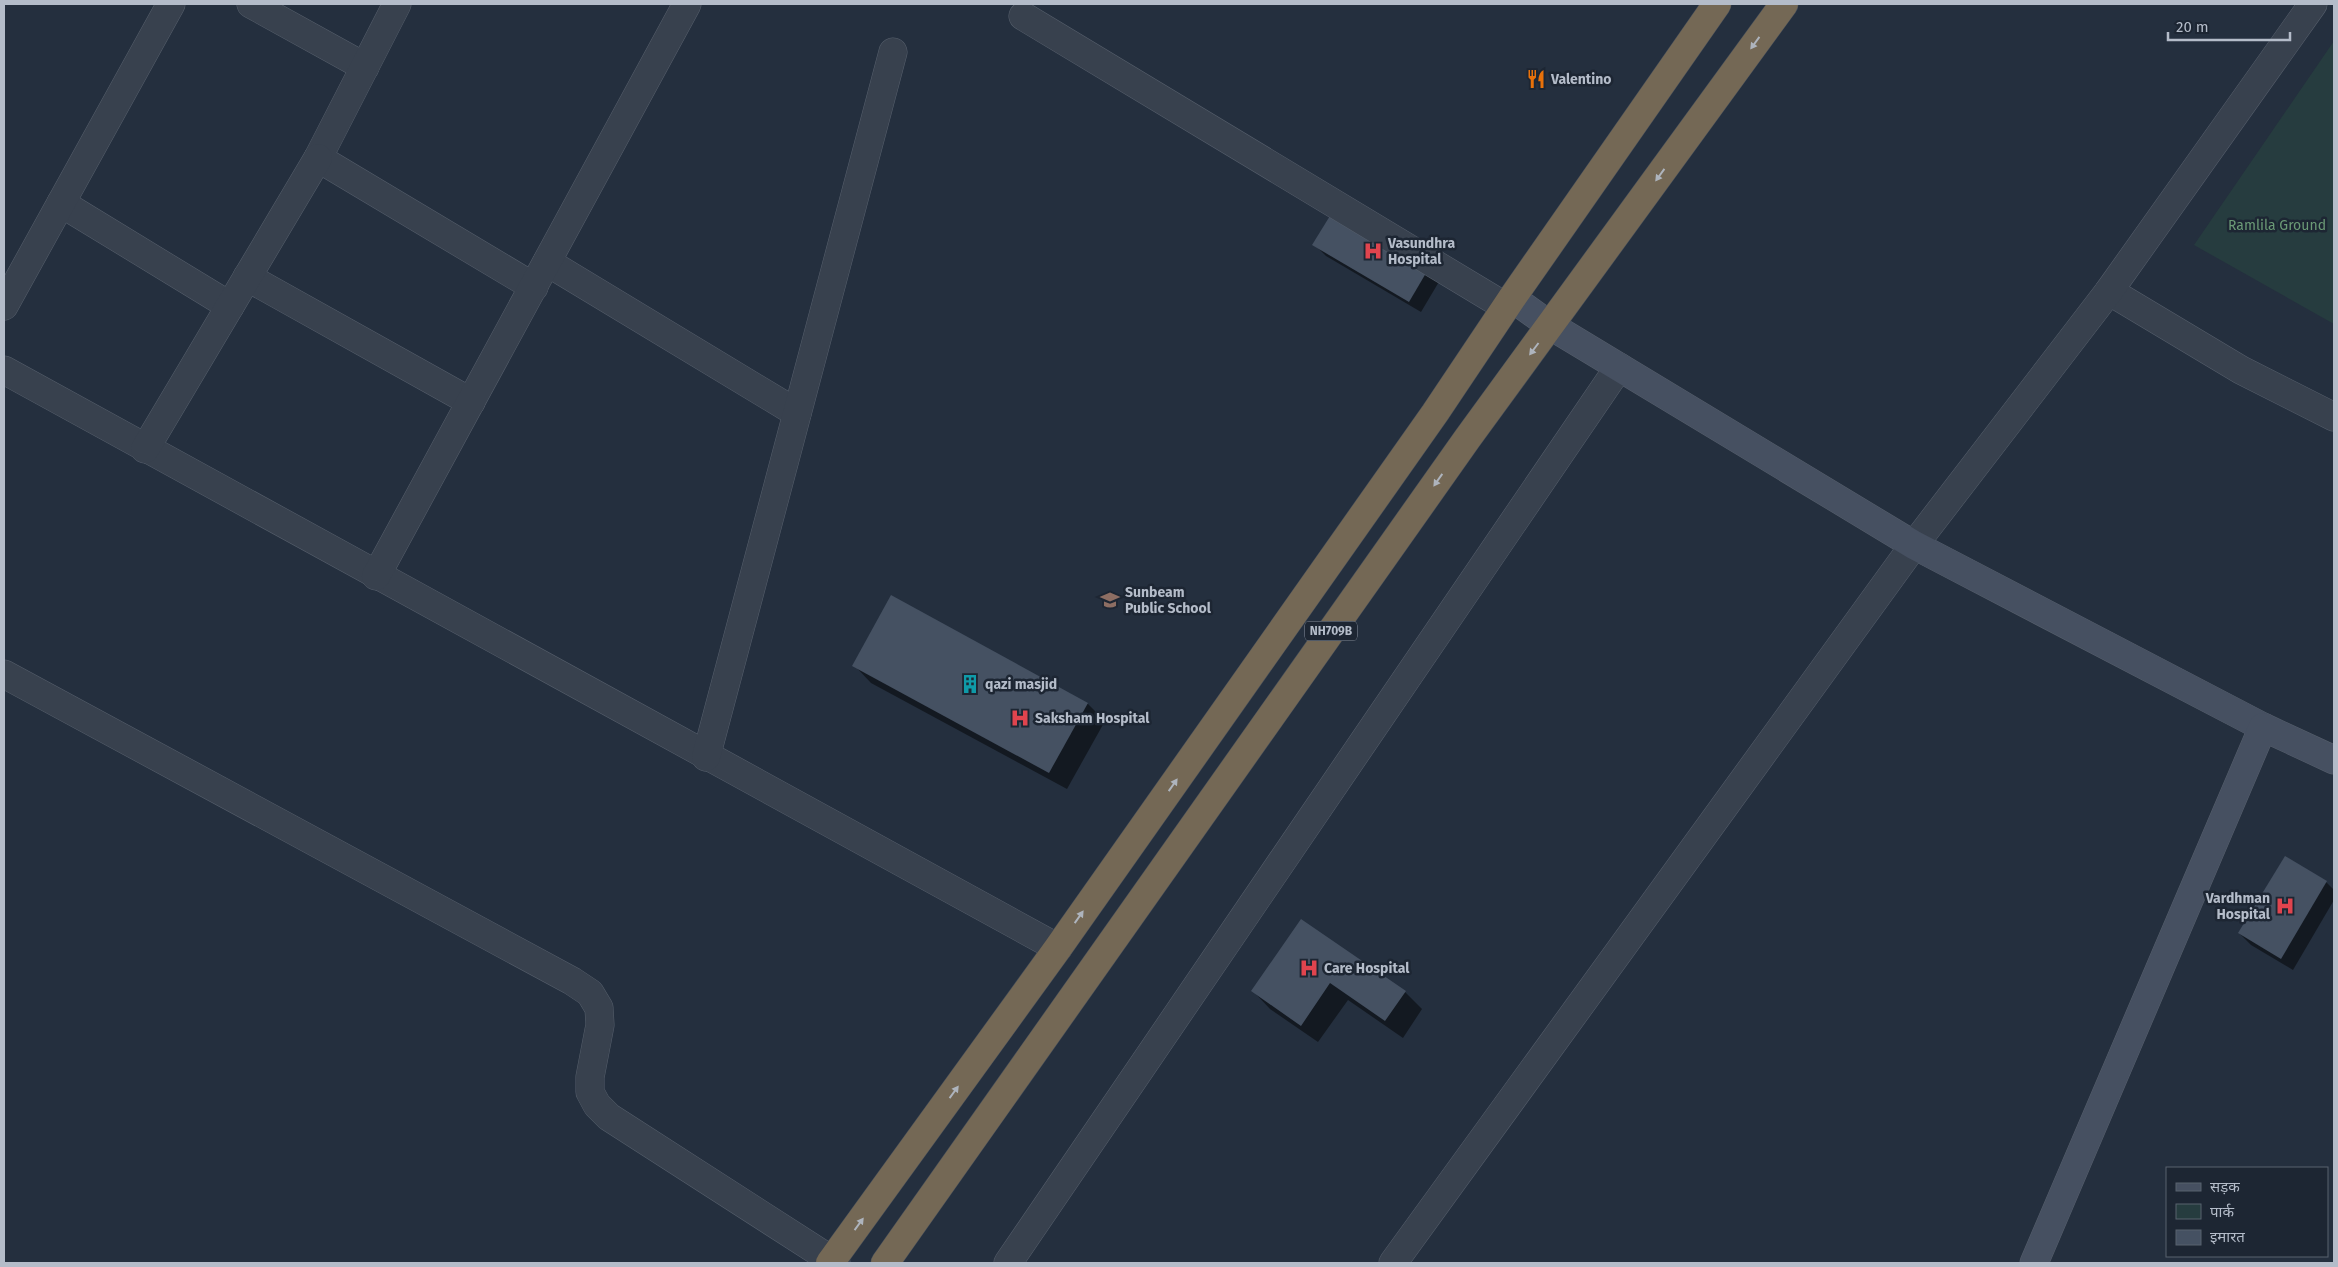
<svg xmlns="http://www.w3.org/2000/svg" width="2338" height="1267" viewBox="0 0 2338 1267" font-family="'Fira Sans','Noto Sans Devanagari',sans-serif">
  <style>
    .green { fill: #263c3f }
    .shadow { fill: #0007 }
    .building { fill: #455162 }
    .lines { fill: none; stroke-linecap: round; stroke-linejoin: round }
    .street-casing { stroke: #565f6c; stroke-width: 29 }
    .secondary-casing { stroke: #565f6c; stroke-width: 29 }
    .highway-casing { stroke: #434c59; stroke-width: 29 }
    .street { stroke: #38414e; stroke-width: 28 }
    .secondary { stroke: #465061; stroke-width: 28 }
    .highway { stroke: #746855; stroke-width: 28 }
    .oneway { fill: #aeb4bd }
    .labels { text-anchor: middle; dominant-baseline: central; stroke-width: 5; stroke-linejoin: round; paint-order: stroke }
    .shield { fill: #1d2633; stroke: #878f9c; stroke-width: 1 }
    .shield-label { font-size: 12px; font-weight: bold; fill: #b4bcc9 }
    .poi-label { font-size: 14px; font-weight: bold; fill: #b4bcc9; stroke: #1d2633; text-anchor: start }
    .park-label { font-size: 14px; fill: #6b9a76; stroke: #1d2633 }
  </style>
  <rect width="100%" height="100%" fill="#242f3e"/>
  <!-- green -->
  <polygon class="green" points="2334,41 2334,324 2194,245"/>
  <!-- shadow -->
  <g class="shadow">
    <polygon points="1334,212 1440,280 1421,312 1326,256 1314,244"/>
    <polygon points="854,665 1088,704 1105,721 1067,789 871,683"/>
    <polygon points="2326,882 2334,890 2334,900 2293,970 2251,945 2239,933"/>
    <polygon points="1301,921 1405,992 1422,1009 1403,1038 1348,1000 1318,1042 1270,1009 1253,991"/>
  </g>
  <!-- building -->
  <g class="building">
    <polygon points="1333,211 1429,268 1409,302 1312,245"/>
    <polygon points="891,595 1088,703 1049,773 852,666"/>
    <polygon points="2285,856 2327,881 2281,959 2238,933"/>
    <polygon points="1301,919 1406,991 1385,1021 1330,983 1301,1026 1251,991"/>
  </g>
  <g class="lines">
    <!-- street casing -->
    <g class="street-casing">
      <g id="street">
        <polyline points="251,4 365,67"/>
        <polyline points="397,4 318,158 534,287"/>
        <polyline points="1023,16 1506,307"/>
        <polyline points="61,203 230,306"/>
        <polyline points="547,262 797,413"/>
        <polyline points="247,277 471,402"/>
        <polyline points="2109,291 2241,370 2334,417"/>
        <polyline points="4,306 171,4"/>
        <polyline points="4,370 1058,948"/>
        <polyline points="145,449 318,158"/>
        <polyline points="376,576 687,4"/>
        <polyline points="4,674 572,981 590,993 599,1008 600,1025 590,1077 590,1092 597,1105 609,1117 836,1263"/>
        <polyline points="706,757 893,52"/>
        <polyline points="1008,1263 1619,367"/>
        <polyline points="1393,1263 1914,545 2109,291 2313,4"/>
      </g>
    </g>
    <!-- secondary casing -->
    <g class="secondary-casing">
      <g id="secondary">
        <polyline points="1512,298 1551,326 1914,545 2263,727"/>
        <polyline points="2034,1263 2263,727 2334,760"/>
      </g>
    </g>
    <!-- highway casing -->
    <g class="highway-casing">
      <g id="highway">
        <polyline points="830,1263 1058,948 1435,413 1512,298 1717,4"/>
        <polyline points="885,1263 1467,439 1784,4"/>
      </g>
    </g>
    <!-- street -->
    <use href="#street" class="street"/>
    <!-- secondary -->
    <use href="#secondary" class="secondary"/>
    <!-- highway -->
    <use href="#highway" class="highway"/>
  </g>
  <!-- one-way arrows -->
  <defs><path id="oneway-solid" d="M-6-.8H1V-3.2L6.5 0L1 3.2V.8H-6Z" transform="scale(1.25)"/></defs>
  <g class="oneway">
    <use href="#oneway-solid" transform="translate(1755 43) rotate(126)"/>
    <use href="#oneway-solid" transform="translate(1660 175) rotate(126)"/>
    <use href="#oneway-solid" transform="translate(1534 349) rotate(127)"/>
    <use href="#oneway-solid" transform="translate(1438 480) rotate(125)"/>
    <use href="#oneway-solid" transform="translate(1173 785) rotate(-55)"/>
    <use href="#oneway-solid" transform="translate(1079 917) rotate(-55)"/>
    <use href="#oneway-solid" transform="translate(954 1092) rotate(-54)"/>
    <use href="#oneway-solid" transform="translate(859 1224) rotate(-54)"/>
  </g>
  <!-- icons -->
  <defs>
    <g id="restaurant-bare" transform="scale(1.5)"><path d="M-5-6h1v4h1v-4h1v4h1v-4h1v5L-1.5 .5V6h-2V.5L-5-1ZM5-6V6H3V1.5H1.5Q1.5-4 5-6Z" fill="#e8710a" stroke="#1d2633" stroke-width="2.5" paint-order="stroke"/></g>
    <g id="hospital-bare" transform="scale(1.5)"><path d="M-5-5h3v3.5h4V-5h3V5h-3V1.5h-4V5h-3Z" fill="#e0444e" stroke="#1d2633" stroke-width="2.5" paint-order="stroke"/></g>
    <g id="school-bare" transform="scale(1.5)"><path d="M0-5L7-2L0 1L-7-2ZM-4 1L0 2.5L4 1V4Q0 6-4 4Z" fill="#8d6e63" stroke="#1d2633" stroke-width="2.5" paint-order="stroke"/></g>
    <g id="building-bare" transform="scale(1.5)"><path d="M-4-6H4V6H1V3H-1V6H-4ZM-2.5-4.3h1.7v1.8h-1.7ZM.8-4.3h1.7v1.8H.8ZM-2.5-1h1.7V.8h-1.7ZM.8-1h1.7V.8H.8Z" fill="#0f9aa8" stroke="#1d2633" stroke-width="2.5" paint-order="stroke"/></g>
  </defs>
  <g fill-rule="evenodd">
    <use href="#restaurant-bare" x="1536" y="79"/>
    <use href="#hospital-bare" x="1373" y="251"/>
    <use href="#school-bare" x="1110" y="600"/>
    <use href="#building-bare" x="970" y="684"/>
    <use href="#hospital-bare" x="1020" y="718"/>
    <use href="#hospital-bare" x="2285" y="906"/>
    <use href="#hospital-bare" x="1309" y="968"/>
  </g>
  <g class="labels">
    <!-- shield labels -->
    <rect class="shield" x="1305" y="621.5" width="52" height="19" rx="4"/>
    <g class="shield-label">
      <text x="1331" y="631">NH709B</text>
    </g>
    <!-- poi labels -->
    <g class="poi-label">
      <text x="1551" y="79">Valentino</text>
      <text x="1388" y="243">Vasundhra<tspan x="1388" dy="16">Hospital</tspan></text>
      <text x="1125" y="592">Sunbeam<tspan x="1125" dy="16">Public School</tspan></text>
      <text x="985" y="684">qazi masjid</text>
      <text x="1035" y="718">Saksham Hospital</text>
      <text x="2270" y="898" text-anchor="end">Vardhman<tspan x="2270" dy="16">Hospital</tspan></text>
      <text x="1324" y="968">Care Hospital</text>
    </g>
    <!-- park labels -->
    <g class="park-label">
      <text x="2277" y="225">Ramlila Ground</text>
    </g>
  </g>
  <!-- border -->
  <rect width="2338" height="1267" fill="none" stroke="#b4bcc9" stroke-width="10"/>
  <!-- legend -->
  <rect x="2166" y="1167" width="162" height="90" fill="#1d2633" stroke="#59626f"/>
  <rect x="2176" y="1183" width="25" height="8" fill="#465061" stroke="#59626f"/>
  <text x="2210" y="1192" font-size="15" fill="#b4bcc9">सड़क</text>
  <rect x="2176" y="1204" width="25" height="15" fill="#263c3f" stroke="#59626f"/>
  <text x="2210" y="1217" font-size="15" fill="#b4bcc9">पार्क</text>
  <rect x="2176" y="1230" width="25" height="15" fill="#455162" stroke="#59626f"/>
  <text x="2210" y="1242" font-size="15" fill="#b4bcc9">इमारत</text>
  <!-- scale -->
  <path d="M2168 32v8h122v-8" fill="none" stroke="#b4bcc9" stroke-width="2.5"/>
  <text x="2176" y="32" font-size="15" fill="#b4bcc9" stroke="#1d2633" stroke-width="4" paint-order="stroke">20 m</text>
</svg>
